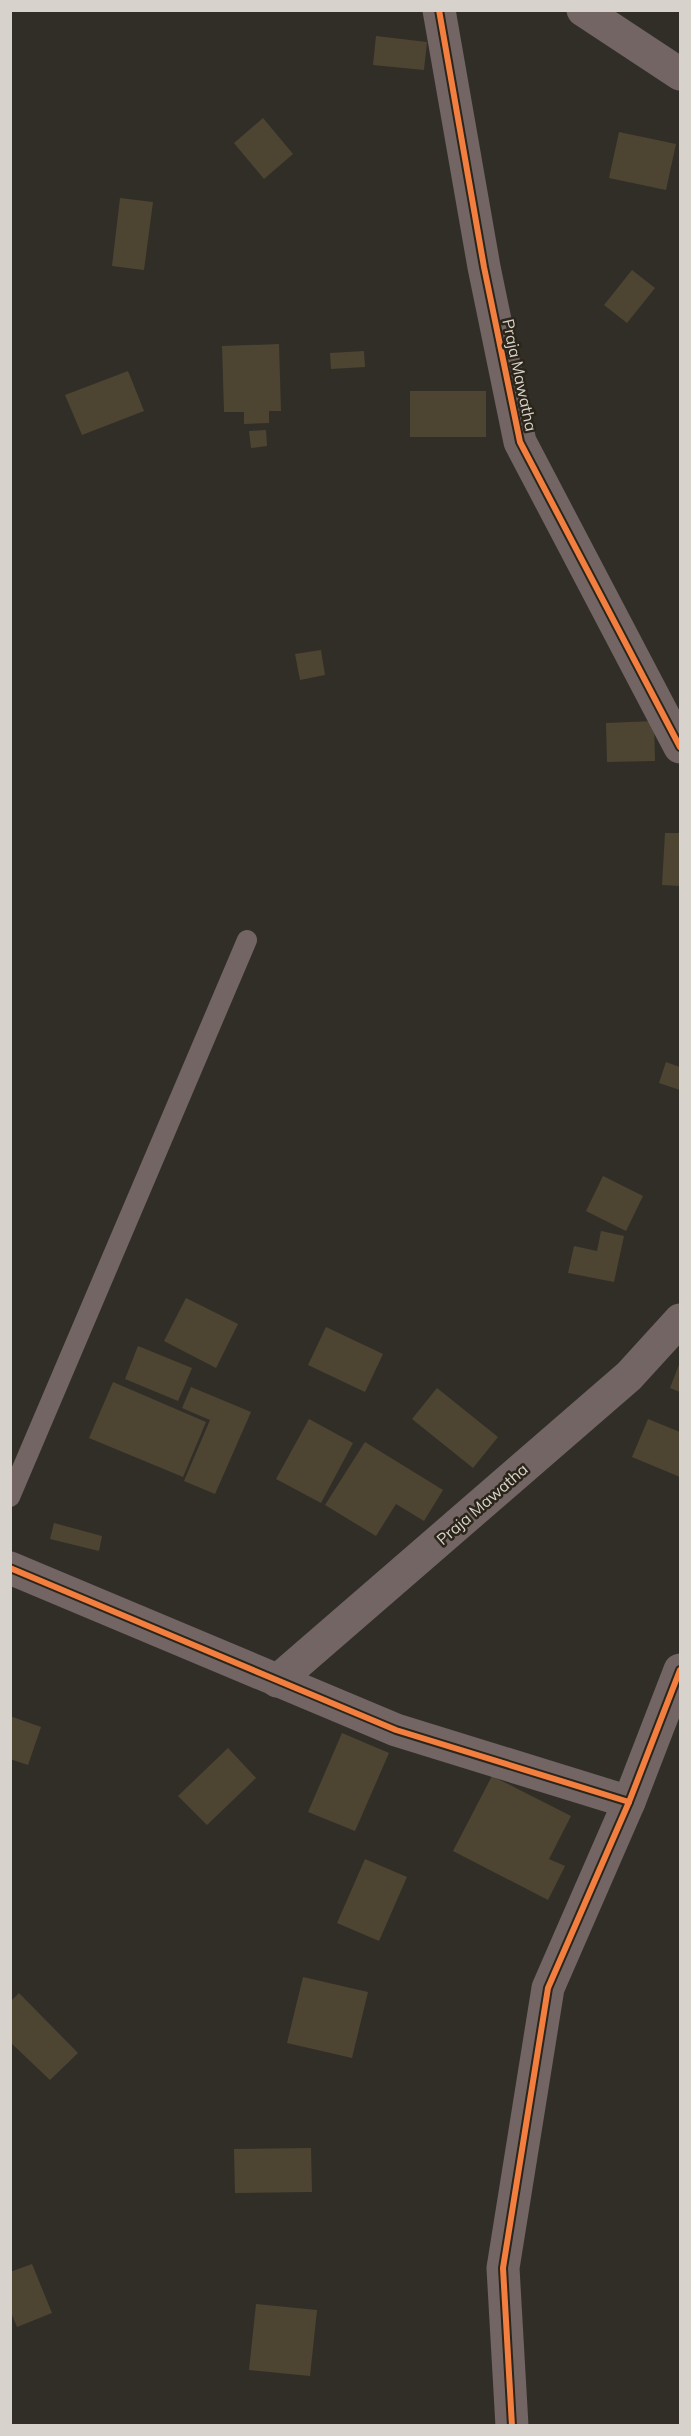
<svg xmlns="http://www.w3.org/2000/svg" width="691" height="2436" viewBox="0 0 691 2436" font-family="Mulish,sans-serif">
  <style>
    .building { fill: #4d4532 }
    .lines { fill: none; stroke-linecap: round; stroke-linejoin: round }
    .lane { stroke: #726564; stroke-width: 20 }
    .street { stroke: #726564; stroke-width: 33 }
    .cycleway-casing { stroke: #2b251a; stroke-width: 10 }
    .cycleway { stroke: #f27e40; stroke-width: 6 }
    .labels { text-anchor: middle; dominant-baseline: central; stroke-width: 5; stroke-linejoin: round; paint-order: stroke }
    .street-label { font-size: 16px; fill: #d7d3cc; stroke: #2b251a }
  </style>
  <rect width="100%" height="100%" fill="#312e28"/>
  <!-- building -->
  <g class="building">
    <polygon points="376,36 427,42 424,70 373,65"/>
    <polygon points="263,118 293,154 264,179 234,143"/>
    <polygon points="619,132 676,144 666,190 609,178"/>
    <polygon points="120,198 153,202 144,270 112,266"/>
    <polygon points="632,270 655,288 627,323 604,305"/>
    <polygon points="279,344 281,411 269,411 269,423 244,424 244,412 224,412 222,346"/>
    <polygon points="364,351 365,367 331,369 330,353"/>
    <polygon points="128,371 144,411 82,435 65,395"/>
    <rect x="410" y="391" width="76" height="46"/>
    <polygon points="266,430 267,446 251,448 249,431"/>
    <polygon points="321,650 325,675 300,680 295,654"/>
    <polygon points="654,721 655,761 607,762 606,723"/>
    <polygon points="665,833 680,833 680,886 662,885"/>
    <polygon points="666,1062 680,1067 680,1090 659,1083"/>
    <polygon points="603,1176 643,1196 626,1231 586,1211"/>
    <polygon points="601,1231 624,1236 614,1282 568,1273 574,1246 597,1251"/>
    <polygon points="186,1298 238,1324 216,1368 164,1341"/>
    <polygon points="326,1327 383,1354 365,1392 308,1365"/>
    <polygon points="138,1346 192,1368 178,1401 125,1379"/>
    <polygon points="680,1362 680,1392 670,1388"/>
    <polygon points="113,1382 206,1422 183,1477 89,1438"/>
    <polygon points="191,1387 251,1412 215,1494 184,1481 210,1420 182,1408"/>
    <polygon points="437,1388 498,1437 473,1468 412,1419"/>
    <polygon points="309,1419 353,1443 321,1503 276,1479"/>
    <polygon points="648,1419 680,1432 680,1477 632,1457"/>
    <polygon points="365,1442 443,1490 424,1521 396,1504 376,1536 325,1505"/>
    <polygon points="54,1523 102,1536 99,1551 50,1539"/>
    <polygon points="10,1716 41,1727 28,1765 10,1759"/>
    <polygon points="342,1733 389,1753 355,1831 308,1812"/>
    <polygon points="228,1748 256,1778 207,1825 178,1796"/>
    <polygon points="492,1776 571,1816 549,1859 565,1866 548,1900 453,1851"/>
    <polygon points="365,1859 407,1877 379,1941 337,1923"/>
    <polygon points="303,1977 368,1992 352,2058 287,2043"/>
    <polygon points="19,1993 78,2053 50,2080 10,2042 10,2002"/>
    <polygon points="311,2148 312,2192 235,2193 234,2149"/>
    <polygon points="32,2264 52,2313 17,2327 10,2310 10,2272"/>
    <polygon points="256,2304 317,2310 310,2376 249,2370"/>
  </g>
  <g class="lines">
    <!-- lane -->
    <polyline class="lane" points="10,1497 247,940"/>
    <!-- street -->
    <g class="street">
      <polyline points="439,10 484,267 520,442 680,747"/>
      <polyline points="583,10 680,74"/>
      <polyline points="10,1568 396,1730 629,1802"/>
      <polyline points="277,1681 629,1376 680,1320"/>
      <polyline points="512,2426 503,2268 548,1988 629,1802 680,1670"/>
    </g>
    <!-- cycleway casing -->
    <g class="cycleway-casing">
      <g id="cycleway">
        <polyline points="439,10 484,267 520,442 680,747"/>
        <polyline points="10,1568 396,1730 629,1802"/>
        <polyline points="512,2426 503,2268 548,1988 629,1802 680,1670"/>
      </g>
    </g>
    <!-- cycleway -->
    <use href="#cycleway" class="cycleway"/>
  </g>
  <g class="labels">
    <!-- street labels -->
    <g class="street-label">
      <text transform="translate(520 375) rotate(78)">Praja Mawatha</text>
      <text transform="translate(482 1504) rotate(-41)">Praja Mawatha</text>
    </g>
  </g>
  <!-- border -->
  <rect width="691" height="2436" fill="none" stroke="#d7d3cc" stroke-width="24"/>
</svg>
